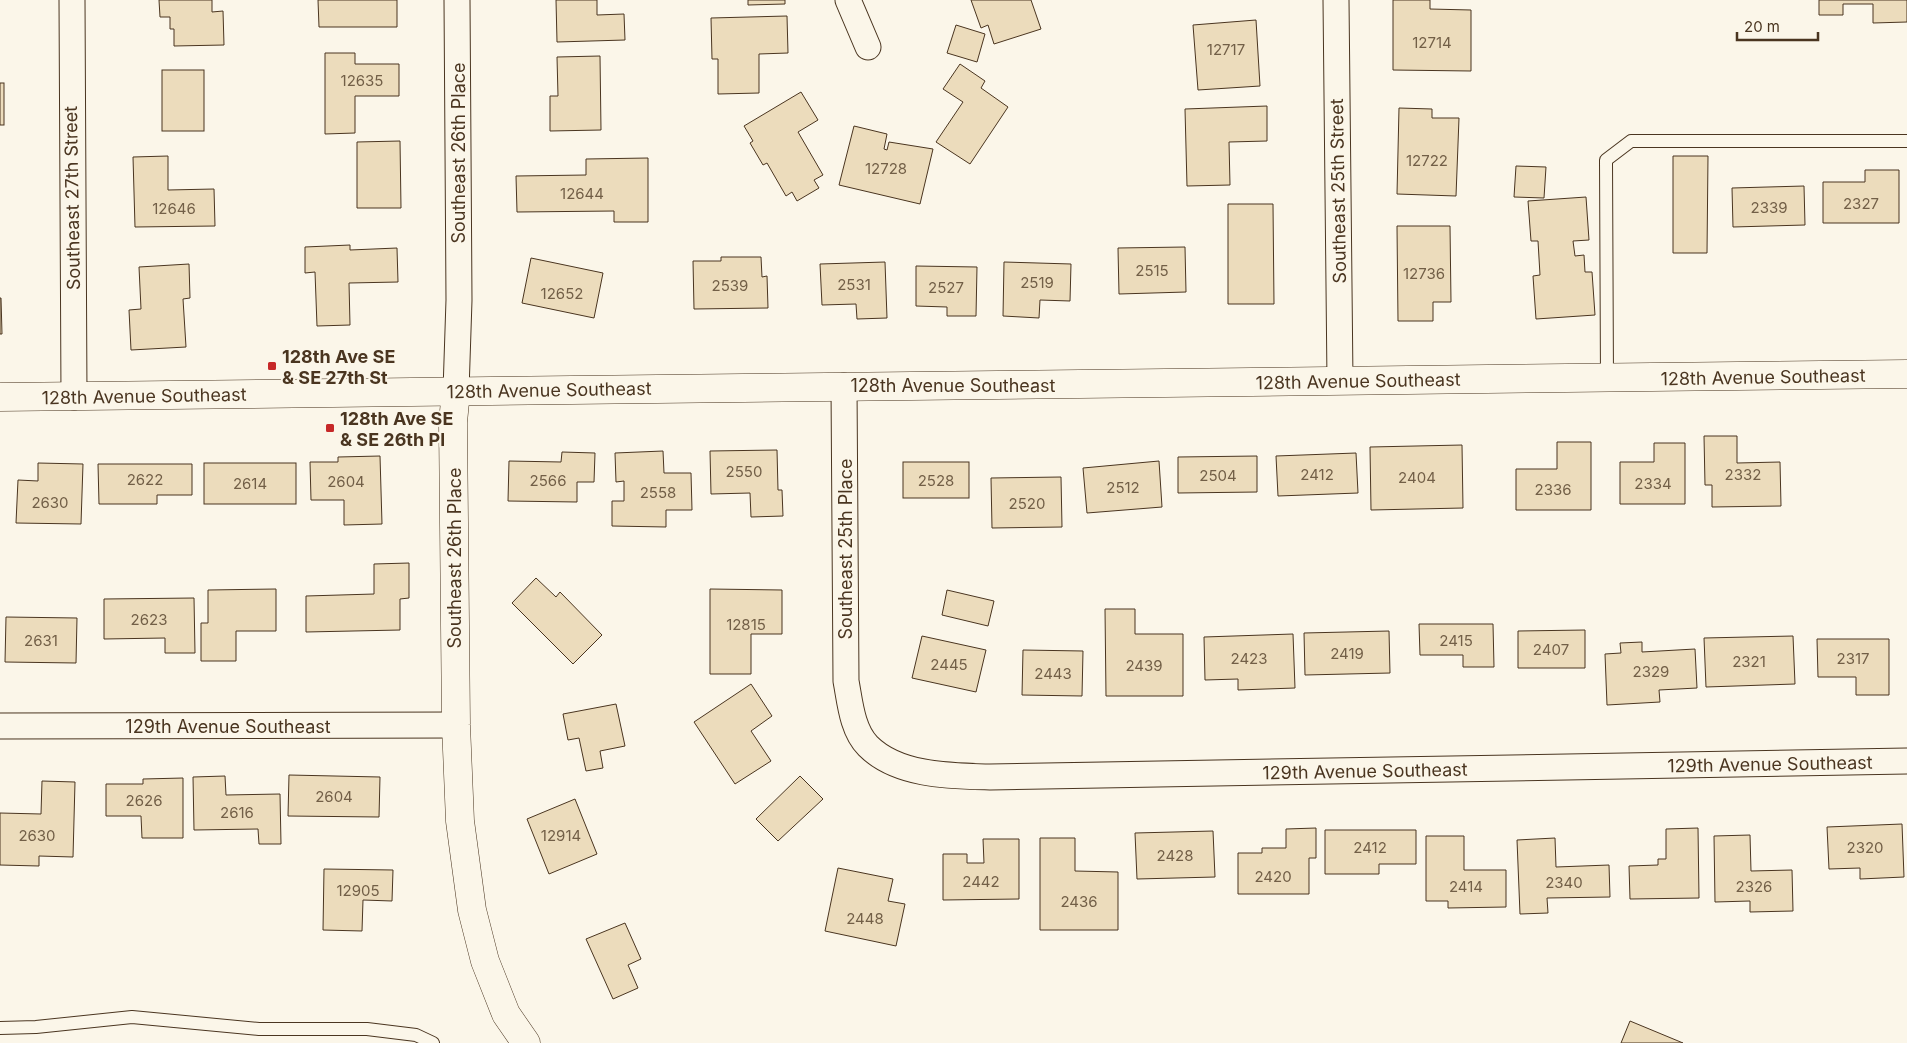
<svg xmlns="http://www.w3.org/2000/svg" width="1907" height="1043" viewBox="0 0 1907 1043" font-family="Inter,sans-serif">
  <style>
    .building { fill: #ecdcbc; stroke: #4a3520 }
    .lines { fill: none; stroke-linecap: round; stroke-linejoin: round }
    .service-casing { stroke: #4a3520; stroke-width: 14 }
    .minor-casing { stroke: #4a3520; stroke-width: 27 }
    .tertiary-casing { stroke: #4a3520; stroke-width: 29 }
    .service { stroke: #fbf6e9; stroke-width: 12 }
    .minor { stroke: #fbf6e9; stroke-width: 25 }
    .tertiary { stroke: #fbf6e9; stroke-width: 28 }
    .poi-dot { fill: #c62828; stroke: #fbf6e9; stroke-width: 2 }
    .labels { text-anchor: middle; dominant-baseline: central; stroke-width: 4; stroke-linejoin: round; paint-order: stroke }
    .number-label { font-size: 15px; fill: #725f47 }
    .street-label { font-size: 18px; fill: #4a3520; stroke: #fbf6e9 }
    .poi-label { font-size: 18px; font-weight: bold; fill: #4a3520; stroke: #fbf6e9; text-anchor: start }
  </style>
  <rect width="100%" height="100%" fill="#fbf6e9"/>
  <!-- building -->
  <g class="building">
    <polygon points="159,0 212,0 212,12 223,11 224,45 174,46 174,29 170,29 170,17 160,17"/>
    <polygon points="318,0 397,0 397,27 319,27"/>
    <polygon points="556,0 597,0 597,15 624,14 625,40 557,42"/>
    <polygon points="748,0 785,0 785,4 748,5"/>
    <polygon points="971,0 1031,0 1041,29 994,44 988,25 981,28"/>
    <polygon points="1393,0 1430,0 1430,9 1471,10 1471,71 1393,70"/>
    <polygon points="1819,0 1907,0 1907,22 1873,23 1873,4 1843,4 1843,15 1819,15"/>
    <polygon points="787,16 788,53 759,54 759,93 718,94 718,59 712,59 711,18"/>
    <polygon points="1256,20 1260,86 1198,90 1193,25"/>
    <polygon points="956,25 985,34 977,62 947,53"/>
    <polygon points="325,53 355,53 355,64 399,64 399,96 355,96 355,133 325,134"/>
    <polygon points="600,56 601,130 550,131 550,96 558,96 557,57"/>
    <polygon points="960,64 985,81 981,88 1008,107 970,164 936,142 963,102 943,89"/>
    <rect x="162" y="70" width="42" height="61"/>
    <rect x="0" y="83" width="4" height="42"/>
    <polygon points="801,92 818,120 798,132 823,175 814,180 819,188 797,201 792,192 786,196 767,163 763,165 750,143 753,141 744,126"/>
    <polygon points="1267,106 1267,141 1229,142 1230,185 1187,186 1185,109"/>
    <polygon points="1399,108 1432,109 1432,118 1459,118 1456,196 1397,194"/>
    <polygon points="854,126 887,134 884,149 887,150 889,142 933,149 920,204 839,185"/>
    <polygon points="400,141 401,208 357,208 357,142"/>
    <polygon points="168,156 168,190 214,189 215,226 135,227 133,157"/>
    <polygon points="1673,156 1708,156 1707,253 1673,253"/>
    <polygon points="648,158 648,222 614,222 614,211 517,212 516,176 586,175 586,159"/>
    <polygon points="1516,166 1546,167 1544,198 1514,197"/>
    <polygon points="1865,170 1899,170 1899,223 1823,223 1823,182 1865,182"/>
    <polygon points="1804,186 1805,225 1733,227 1732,188"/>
    <polygon points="1586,197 1589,240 1573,241 1575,256 1584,255 1585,272 1592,272 1595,315 1536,319 1533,276 1540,275 1538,241 1531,241 1528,201"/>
    <polygon points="1228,204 1273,204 1274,304 1228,304"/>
    <polygon points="1397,226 1450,226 1451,302 1433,302 1433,321 1398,321"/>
    <polygon points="350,245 350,250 397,248 398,282 349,283 350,325 317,326 315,272 305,273 305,247"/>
    <polygon points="1185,247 1186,292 1119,294 1118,248"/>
    <polygon points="721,257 761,257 762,277 767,276 768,308 694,309 693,261 721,261"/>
    <polygon points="531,258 603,273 594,318 522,303"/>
    <polygon points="885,262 887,318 857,319 856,304 822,305 820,264"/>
    <polygon points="1004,262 1071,264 1070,301 1040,300 1039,318 1003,316"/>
    <polygon points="189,264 190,298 183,299 186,347 131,350 129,310 141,309 139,267"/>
    <polygon points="916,266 977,267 976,316 947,316 947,307 916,306"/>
    <polygon points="0,298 1,298 2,334 0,334"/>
    <polygon points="1704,436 1737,436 1737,463 1780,462 1781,506 1712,507 1712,485 1705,485"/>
    <polygon points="1557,442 1591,442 1591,510 1516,510 1516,469 1557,469"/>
    <polygon points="1654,443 1685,443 1685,504 1620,504 1620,462 1654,462"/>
    <polygon points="1462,445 1463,508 1371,510 1370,447"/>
    <polygon points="777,450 778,490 782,490 783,516 751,517 750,493 711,494 710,451"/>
    <polygon points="663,451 664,473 691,473 692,510 666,510 666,527 612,526 612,501 624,501 624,481 616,482 615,453"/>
    <polygon points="562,452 595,453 594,482 577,482 577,502 508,501 509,461 561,462"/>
    <polygon points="1356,453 1358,493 1278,496 1276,456"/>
    <polygon points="380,456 382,524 344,525 344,500 311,500 310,462 338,462 338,457"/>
    <polygon points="1257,456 1257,492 1178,493 1178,457"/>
    <polygon points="1159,461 1162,507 1087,513 1083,468"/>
    <rect x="903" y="462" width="66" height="36"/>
    <polygon points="38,463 83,464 81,524 16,523 18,480 38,481"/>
    <rect x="204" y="463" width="92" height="41"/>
    <polygon points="98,464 192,464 192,495 157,495 157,504 99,504"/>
    <polygon points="1061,477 1062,527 992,528 991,478"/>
    <polygon points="409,563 409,598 400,599 400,630 306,632 306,596 374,594 374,564"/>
    <polygon points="536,578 556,597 560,592 602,635 573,664 512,603"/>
    <polygon points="276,589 276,631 236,631 236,661 201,661 201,623 208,623 208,590"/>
    <polygon points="710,589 782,590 782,634 751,634 751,674 710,674"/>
    <polygon points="947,590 994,601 988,626 942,615"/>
    <polygon points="194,598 195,653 165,653 165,638 104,639 104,599"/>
    <polygon points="1105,609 1135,609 1135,634 1183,634 1183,696 1106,696"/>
    <polygon points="6,617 77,618 76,663 5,662"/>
    <polygon points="1419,624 1493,624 1494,667 1463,667 1463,655 1420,655"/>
    <polygon points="1585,630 1585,668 1518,668 1518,631"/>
    <polygon points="1389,631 1390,673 1305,675 1304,633"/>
    <polygon points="1293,634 1295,688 1238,690 1238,679 1205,680 1204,637"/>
    <polygon points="922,636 986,650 976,692 912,678"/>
    <polygon points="1793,636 1795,684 1706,687 1704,638"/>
    <polygon points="1817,639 1889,639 1889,695 1856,695 1856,677 1818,677"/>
    <polygon points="1642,642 1642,652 1695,649 1697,688 1659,690 1660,702 1607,705 1605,654 1621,653 1620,643"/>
    <polygon points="1023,650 1083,651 1082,696 1022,695"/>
    <polygon points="751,684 772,716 751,731 771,761 735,784 694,722"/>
    <polygon points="616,704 625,746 600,751 603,768 586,771 579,738 568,740 563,714"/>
    <polygon points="289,775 380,777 379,817 288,816"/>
    <polygon points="225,776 226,795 280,794 281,844 259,844 258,829 194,830 193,777"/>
    <polygon points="800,776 823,799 778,841 756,819"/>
    <polygon points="183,778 183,838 142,838 141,816 106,816 106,784 143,784 143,779"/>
    <polygon points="42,781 75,782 73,857 39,856 39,866 0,865 0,813 41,814"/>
    <polygon points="575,799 597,854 549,874 527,819"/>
    <polygon points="1902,824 1904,877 1860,879 1860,868 1829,869 1827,827"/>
    <polygon points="1316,828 1316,858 1309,858 1309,894 1238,894 1238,853 1262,853 1262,848 1286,848 1286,829"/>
    <polygon points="1698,828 1699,898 1630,899 1629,866 1658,865 1658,859 1666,859 1666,829"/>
    <polygon points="1325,830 1416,830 1416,864 1379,864 1379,874 1325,874"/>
    <polygon points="1213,831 1215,877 1137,879 1135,833"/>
    <polygon points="1750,835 1751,871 1792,870 1793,911 1750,912 1750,901 1715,902 1714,836"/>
    <polygon points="1426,836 1464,836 1464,870 1506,870 1506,907 1448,908 1448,901 1426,901"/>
    <polygon points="1040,838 1075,838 1075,871 1118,872 1118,930 1040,930"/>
    <polygon points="1555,838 1556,867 1609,865 1610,897 1547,898 1548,913 1520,914 1517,840"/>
    <polygon points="983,839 1019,839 1019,899 943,900 943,854 967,854 967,863 984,863"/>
    <polygon points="838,868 893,879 888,901 905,904 896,946 825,931"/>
    <polygon points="324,869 393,870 392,901 363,900 362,931 323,930"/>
    <polygon points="625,923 641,959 628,965 638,988 613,999 586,939"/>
    <polygon points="1630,1021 1683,1043 1621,1043"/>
  </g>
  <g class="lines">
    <!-- service casing -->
    <g class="service-casing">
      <g id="service">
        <polyline points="1607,379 1606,160 1631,141 1907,141"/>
        <polyline points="0,1028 36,1027 132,1017 259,1029 367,1029 416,1035 433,1043"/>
      </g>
    </g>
    <!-- minor casing -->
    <g class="minor-casing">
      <g id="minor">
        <polyline points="72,0 74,397"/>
        <polyline points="848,0 868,47"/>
        <polyline points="1336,0 1340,381"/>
        <path d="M844,386L846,681C850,702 852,730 868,746C898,776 951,776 990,777L1907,761"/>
        <polyline points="456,391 459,300 457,0"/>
        <polyline points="0,726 456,725"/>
      </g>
    </g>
    <!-- tertiary casing -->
    <g class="tertiary-casing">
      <g id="tertiary">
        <polyline points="456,391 453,422 456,725 460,821 472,910 485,961 506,1014 526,1043"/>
        <polyline points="0,397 1907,374"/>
      </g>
    </g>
    <!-- service -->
    <use href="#service" class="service"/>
    <!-- minor -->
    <use href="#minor" class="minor"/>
    <!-- tertiary -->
    <use href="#tertiary" class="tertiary"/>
  </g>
  <!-- markers -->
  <g class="poi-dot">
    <rect x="267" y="361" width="10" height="10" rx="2.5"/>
    <rect x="325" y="423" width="10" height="10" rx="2.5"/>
  </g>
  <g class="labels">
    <!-- number labels -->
    <g class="number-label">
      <text x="1432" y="42">12714</text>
      <text x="1226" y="49">12717</text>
      <text x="362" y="80">12635</text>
      <text x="1427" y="160">12722</text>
      <text x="886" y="168">12728</text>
      <text x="582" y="193">12644</text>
      <text x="1861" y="203">2327</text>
      <text x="1769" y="207">2339</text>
      <text x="174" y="208">12646</text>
      <text x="1152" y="270">2515</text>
      <text x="1424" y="273">12736</text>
      <text x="1037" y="282">2519</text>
      <text x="854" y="284">2531</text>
      <text x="730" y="285">2539</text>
      <text x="946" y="287">2527</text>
      <text x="562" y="293">12652</text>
      <text x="744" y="471">2550</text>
      <text x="1317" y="474">2412</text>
      <text x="1743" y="474">2332</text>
      <text x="1218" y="475">2504</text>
      <text x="1417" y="477">2404</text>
      <text x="145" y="479">2622</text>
      <text x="548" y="480">2566</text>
      <text x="936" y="480">2528</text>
      <text x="346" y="481">2604</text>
      <text x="250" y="483">2614</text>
      <text x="1653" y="483">2334</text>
      <text x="1123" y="487">2512</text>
      <text x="1553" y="489">2336</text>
      <text x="658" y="492">2558</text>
      <text x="50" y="502">2630</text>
      <text x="1027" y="503">2520</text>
      <text x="149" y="619">2623</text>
      <text x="746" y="624">12815</text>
      <text x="41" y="640">2631</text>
      <text x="1456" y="640">2415</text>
      <text x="1551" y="649">2407</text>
      <text x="1347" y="653">2419</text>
      <text x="1249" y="658">2423</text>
      <text x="1853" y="658">2317</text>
      <text x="1749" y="661">2321</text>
      <text x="949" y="664">2445</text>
      <text x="1144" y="665">2439</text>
      <text x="1651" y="671">2329</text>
      <text x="1053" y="673">2443</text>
      <text x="334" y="796">2604</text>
      <text x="144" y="800">2626</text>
      <text x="237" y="812">2616</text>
      <text x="37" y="835">2630</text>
      <text x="561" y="835">12914</text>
      <text x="1370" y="847">2412</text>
      <text x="1865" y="847">2320</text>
      <text x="1175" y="855">2428</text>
      <text x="1273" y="876">2420</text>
      <text x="981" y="881">2442</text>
      <text x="1564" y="882">2340</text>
      <text x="1466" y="886">2414</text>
      <text x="1754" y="886">2326</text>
      <text x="358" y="890">12905</text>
      <text x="1079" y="901">2436</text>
      <text x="865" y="918">2448</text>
    </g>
    <!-- street labels -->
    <g class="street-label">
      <text transform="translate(458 153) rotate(-90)">Southeast 26th Place</text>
      <text transform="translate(1338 191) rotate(-91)">Southeast 25th Street</text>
      <text transform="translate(72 198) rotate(-91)">Southeast 27th Street</text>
      <text transform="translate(1763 377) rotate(-1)">128th Avenue Southeast</text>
      <text transform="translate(1358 381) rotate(-1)">128th Avenue Southeast</text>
      <text x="953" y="385">128th Avenue Southeast</text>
      <text transform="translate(549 390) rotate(-1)">128th Avenue Southeast</text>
      <text transform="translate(144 396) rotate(-1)">128th Avenue Southeast</text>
      <text transform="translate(845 549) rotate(-90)">Southeast 25th Place</text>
      <text transform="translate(454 558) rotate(-90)">Southeast 26th Place</text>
      <text x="228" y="726">129th Avenue Southeast</text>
      <text transform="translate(1770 764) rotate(-1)">129th Avenue Southeast</text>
      <text transform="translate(1365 771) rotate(-1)">129th Avenue Southeast</text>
    </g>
    <!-- poi labels -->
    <g class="poi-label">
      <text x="282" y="356">128th Ave SE<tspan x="282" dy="21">&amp; SE 27th St</tspan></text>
      <text x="340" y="418">128th Ave SE<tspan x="340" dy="21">&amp; SE 26th Pl</tspan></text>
    </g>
  </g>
  <!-- scale -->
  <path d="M1737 32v8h81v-8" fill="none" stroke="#4a3520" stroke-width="2.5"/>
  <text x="1744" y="32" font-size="15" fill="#4a3520" stroke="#fbf6e9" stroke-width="4" paint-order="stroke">20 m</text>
</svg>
